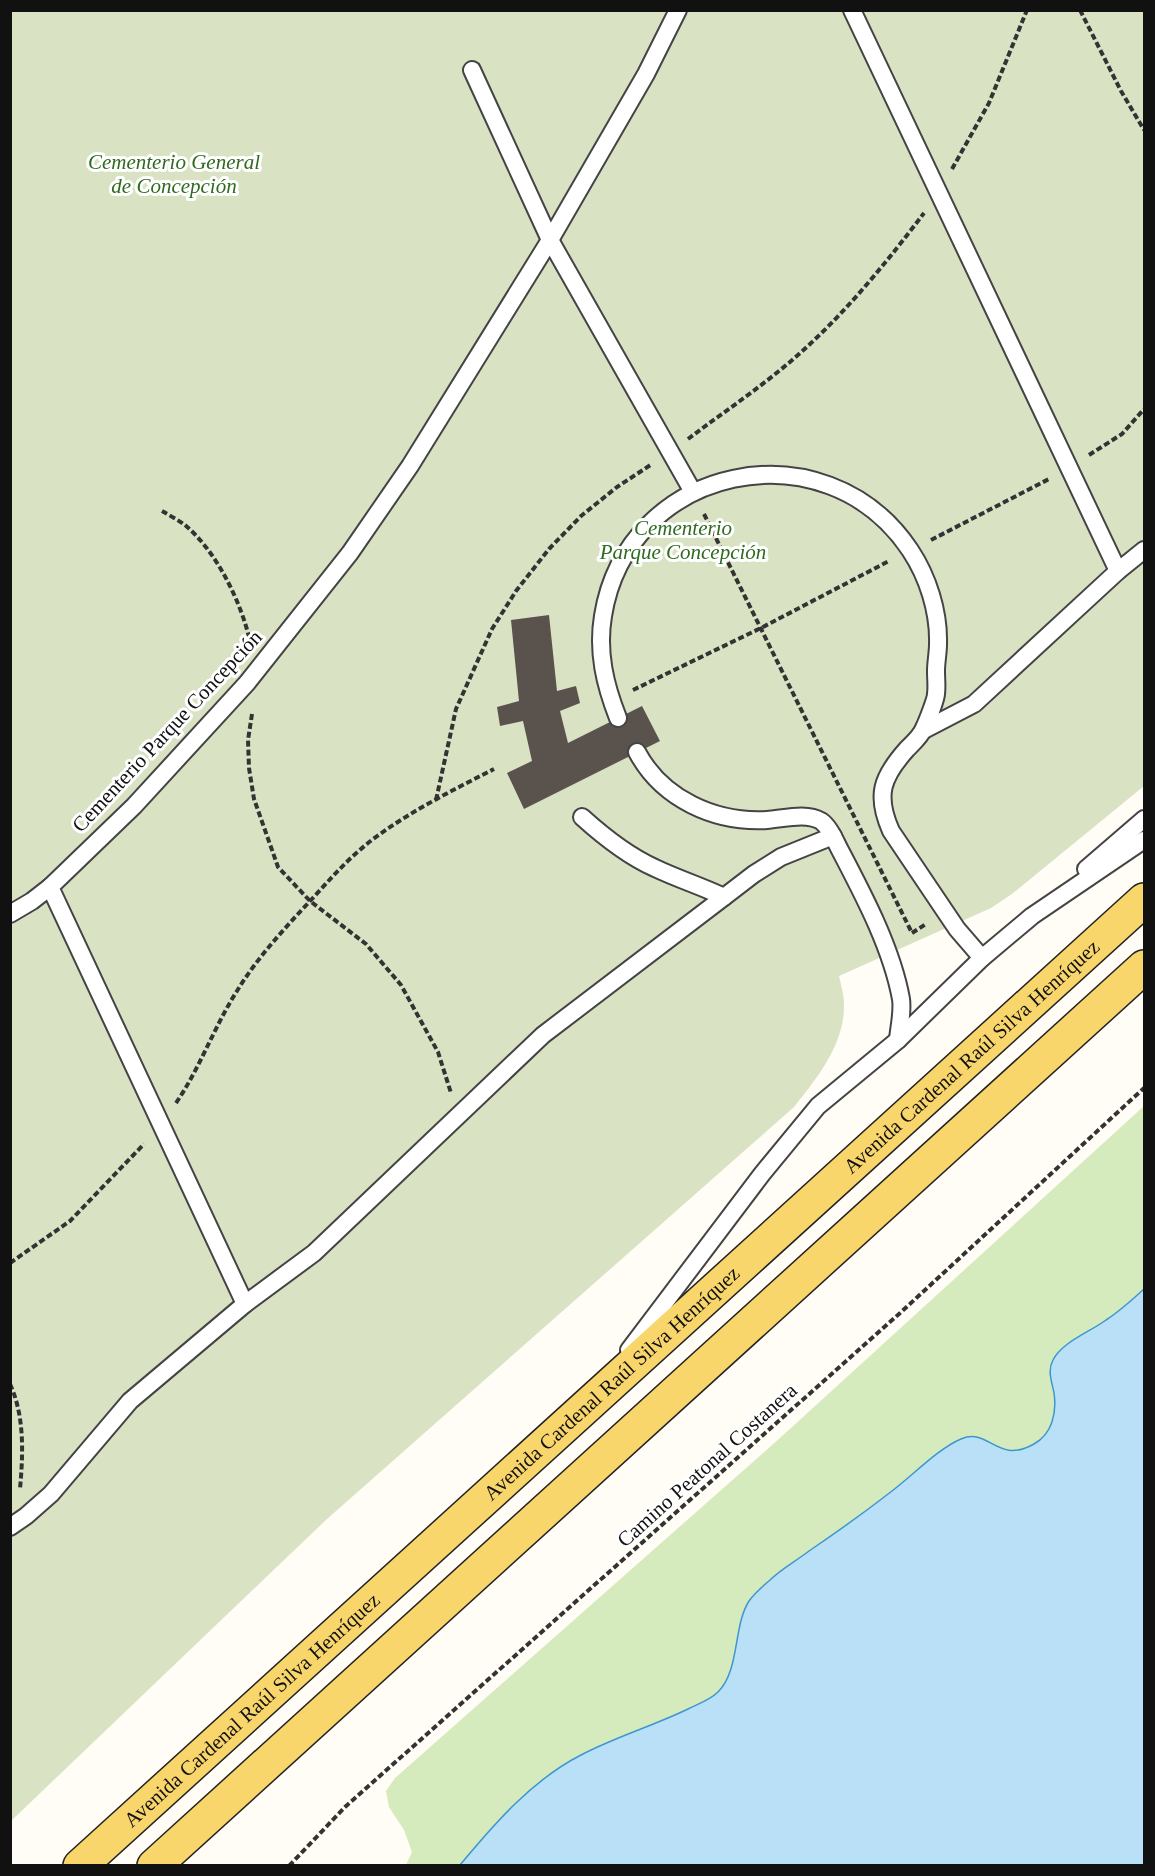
<svg xmlns="http://www.w3.org/2000/svg" width="1155" height="1876" viewBox="0 0 1155 1876" font-family="'Times New Roman',serif">
  <style>
    .green { fill: #d5ebbd }
    .cemetery { fill: #d9e3c4 }
    .water { fill: #b9e0f7; stroke: #3f96cf; stroke-width: 1.5 }
    .building { fill: #5a524d }
    .lines { fill: none; stroke-linecap: round; stroke-linejoin: round }
    .service-casing { stroke: #444; stroke-width: 20 }
    .primary-casing { stroke: #222; stroke-width: 36 }
    .path { stroke: #333; stroke-width: 4; stroke-dasharray: 6 3; stroke-linecap: butt }
    .service { stroke: #fff; stroke-width: 16 }
    .primary { stroke: #f9d66b; stroke-width: 33 }
    .labels { text-anchor: middle; dominant-baseline: central; stroke-width: 6; stroke-linejoin: round; paint-order: stroke }
    .park-label { font-size: 21px; font-style: italic; fill: #2f6b1f; stroke: #fff }
    .street-label { font-size: 21px; fill: #111; stroke: #fff }
  </style>
  <rect width="100%" height="100%" fill="#fffdf5"/>
  <!-- green -->
  <polygon class="green" points="1144,1106 1144,1865 406,1865 412,1852 404,1830 389,1807 386,1791 395,1778 780,1438"/>
  <!-- cemetery -->
  <path class="cemetery" d="M11,11H1144V786L1012,894L991,908L839,976C841,985 844,995 844,1004C845,1044 817,1078 794,1107L327,1519L11,1821Z"/>
  <!-- water -->
  <path class="water" d="M1144,1289V1865H460C494,1824 532,1780 581,1755C615,1737 653,1726 688,1709C698,1704 710,1700 718,1692C740,1670 733,1626 749,1601C754,1594 763,1586 770,1580C781,1569 796,1561 809,1551C837,1532 865,1512 892,1491C912,1476 939,1448 961,1439C989,1427 997,1465 1034,1444C1052,1434 1057,1413 1054,1393C1052,1382 1047,1371 1053,1360C1062,1342 1090,1332 1106,1320C1120,1311 1132,1300 1144,1289Z"/>
  <!-- building -->
  <polygon class="building" points="549,615 557,691 576,686 580,703 560,711 568,743 642,706 660,741 524,809 507,773 532,761 523,721 500,726 497,707 519,701 511,620"/>
  <g class="lines">
    <!-- service casing -->
    <g class="service-casing">
      <g id="service">
        <polyline points="852,10 1118,571"/>
        <polyline points="472,70 550,240 693,492"/>
        <path d="M618,718C605,685 597,652 603,616C627,465 825,423 910,550C928,577 939,612 938,644C938,653 936,662 936,671C936,679 937,687 936,694C936,699 927,722 924,728C921,736 913,743 907,749C882,777 875,795 891,831L957,929L982,958"/>
        <polyline points="924,730 974,704 1118,571 1144,550"/>
        <path d="M637,752C662,799 715,823 767,820C783,819 806,812 821,821C830,827 836,843 841,852C864,896 892,949 901,999C903,1012 899,1027 898,1040"/>
        <path d="M582,817C603,836 628,856 655,868C678,879 701,886 724,897L754,874L781,857L833,836"/>
        <polyline points="1086,869 1144,819"/>
        <polyline points="10,914 32,901 50,887"/>
        <polyline points="245,1304 50,887 134,806 247,683 350,553 410,466 550,240 646,74 678,10"/>
        <polyline points="629,1350 762,1174 818,1106 898,1040 982,958 1032,916 1144,840"/>
        <polyline points="10,1527 26,1516 51,1494 130,1401 245,1304 314,1253 543,1035 724,897"/>
      </g>
    </g>
    <!-- primary casing -->
    <g class="primary-casing">
      <g id="primary">
        <path id="s1" d="M80,1866L1144,900"/>
        <polyline points="154,1866 1144,967"/>
      </g>
    </g>
    <!-- path -->
    <g class="path">
      <polyline points="1080,10 1121,91 1144,130"/>
      <polyline points="952,169 989,103 1027,10"/>
      <path d="M688,439C729,408 772,380 810,344C851,306 890,258 924,213"/>
      <polyline points="1089,455 1122,434 1144,409"/>
      <path d="M162,511C169,515 178,520 185,525C217,552 241,602 250,641"/>
      <polyline points="704,514 912,933"/>
      <polyline points="931,540 1049,479"/>
      <polyline points="633,690 761,628 889,561"/>
      <polyline points="252,714 248,740 249,768 254,799 278,867 310,901 366,944 401,985 438,1052 451,1093"/>
      <polyline points="436,800 456,709 492,629 516,591 549,549 581,516 617,487 652,464"/>
      <polyline points="912,933 926,924"/>
      <path d="M176,1103C200,1068 214,1027 237,991C257,958 284,929 311,900C333,876 353,853 380,834C415,809 455,789 494,769"/>
      <polyline points="10,1263 70,1221 144,1144"/>
      <path d="M10,1384C25,1417 23,1455 20,1489"/>
      <polyline points="289,1866 345,1807 899,1314 1144,1088"/>
    </g>
    <!-- service -->
    <use href="#service" class="service"/>
    <!-- primary -->
    <use href="#primary" class="primary"/>
  </g>
  <g class="labels">
    <!-- park labels -->
    <g class="park-label">
      <text x="174" y="162">Cementerio General<tspan x="174" dy="24">de Concepción</tspan></text>
      <text x="683" y="528">Cementerio<tspan x="683" dy="24">Parque Concepción</tspan></text>
    </g>
    <!-- street labels -->
    <g class="street-label">
      <text transform="translate(167 731) rotate(-47)">Cementerio Parque Concepción</text>
      <text stroke="none"><textPath href="#s1" startOffset="1204">Avenida Cardenal Raúl Silva Henríquez</textPath></text>
      <text stroke="none"><textPath href="#s1" startOffset="718">Avenida Cardenal Raúl Silva Henríquez</textPath></text>
      <text transform="translate(707 1465) rotate(-42)">Camino Peatonal Costanera</text>
      <text stroke="none"><textPath href="#s1" startOffset="232">Avenida Cardenal Raúl Silva Henríquez</textPath></text>
    </g>
  </g>
  <!-- border -->
  <rect width="1155" height="1876" fill="none" stroke="#111111" stroke-width="24"/>
</svg>
